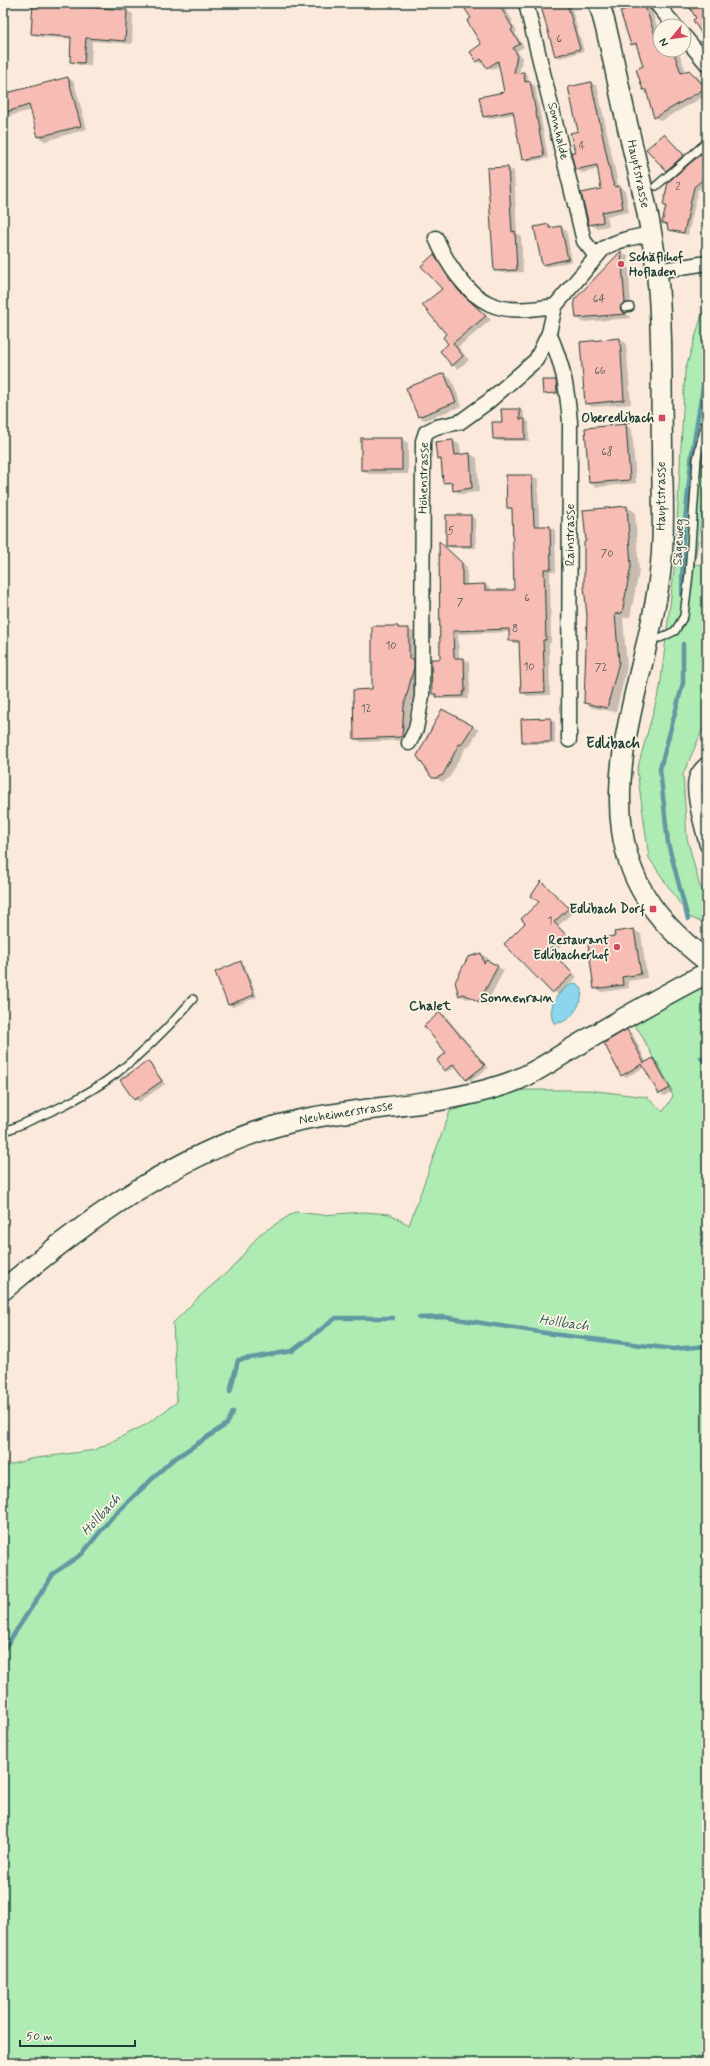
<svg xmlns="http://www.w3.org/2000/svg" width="710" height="2066" viewBox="0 0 710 2066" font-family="Mynerve,sans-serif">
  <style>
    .green { fill: #afecb3; stroke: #679474 }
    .water { fill: #8bd6ec; stroke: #6099a2 }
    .shadow { fill: #0003 }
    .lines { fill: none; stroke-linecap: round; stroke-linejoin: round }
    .stream { stroke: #6099a2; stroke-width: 4.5 }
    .building { fill: #f7bcb3; stroke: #1f3d34 }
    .lane-casing { stroke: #1f3d34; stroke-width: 10 }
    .street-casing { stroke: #1f3d34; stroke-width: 17 }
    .secondary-casing { stroke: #1f3d34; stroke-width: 23 }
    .lane { stroke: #fcf5e5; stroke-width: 7 }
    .street { stroke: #fcf5e5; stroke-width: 14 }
    .secondary { stroke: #fcf5e5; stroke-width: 20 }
    .poi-dot { fill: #d1495b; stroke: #fcf5e5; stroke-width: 1.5 }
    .labels { text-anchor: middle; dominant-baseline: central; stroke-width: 3.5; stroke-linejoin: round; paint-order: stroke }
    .number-label { font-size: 11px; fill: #555d54 }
    .street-label { font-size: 13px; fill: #1f3d34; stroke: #fcf5e5 }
    .poi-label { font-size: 13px; font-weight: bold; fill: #1f3d34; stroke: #fcf5e5; text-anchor: end }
    .neighbourhood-label { font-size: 14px; font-weight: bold; fill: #1f3d34; stroke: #fcf5e5 }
    .water-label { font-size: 14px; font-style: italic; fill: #355c59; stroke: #fcf5e5 }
    .quarter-label { font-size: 15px; font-weight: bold; fill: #1f3d34; stroke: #fcf5e5 }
  </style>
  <rect width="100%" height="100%" fill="#fbeadb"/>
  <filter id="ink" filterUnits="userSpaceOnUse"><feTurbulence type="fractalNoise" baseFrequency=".025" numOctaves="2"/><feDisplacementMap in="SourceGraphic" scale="8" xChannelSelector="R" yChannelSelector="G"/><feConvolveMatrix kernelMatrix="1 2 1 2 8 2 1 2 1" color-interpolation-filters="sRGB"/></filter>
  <g filter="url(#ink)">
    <!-- green -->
    <g class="green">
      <polygon points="707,298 707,485 694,565 707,563 707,720 683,774 687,838 700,887 707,892 706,924 689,917 649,858 637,770 660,688 675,563 685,371"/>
      <polygon points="707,973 707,2063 3,2063 3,1467 30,1459 95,1450 147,1424 177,1402 173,1323 201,1295 233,1267 260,1234 295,1212 322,1215 363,1212 390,1214 409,1225 450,1111 524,1090 588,1090 647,1097 663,1112 673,1096 640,1032 626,1017"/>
    </g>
    <!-- water -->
    <path class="water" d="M576,983L582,989C583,1003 570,1025 554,1023C545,1008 560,986 576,983Z"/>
    <!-- shadow -->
    <g class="shadow">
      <polygon points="34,3 127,11 133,14 132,44 92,41 91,66 78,65 71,61 72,39 39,37 32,33"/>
      <polygon points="476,3 501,3 513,21 511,22 517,31 515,33 524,47 517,51 522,58 519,74 523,73 528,75 529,83 535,85 548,158 528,162 523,160 514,114 489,119 484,117 505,93 500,65 492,70 484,62 482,64 477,61 482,45 472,18"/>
      <polygon points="541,3 570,3 584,51 560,58 556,55"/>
      <polygon points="627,3 645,3 651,8 660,36 660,50 678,50 686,72 689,71 696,75 707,87 707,106 701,98 661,121 655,117 647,91 644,90 644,67 639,48 632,44"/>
      <polygon points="3,72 9,94 68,78 74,82 87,129 45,141 38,137 31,110 3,118"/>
      <polygon points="590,83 597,86 618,184 625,191 629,212 607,216 609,226 596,228 590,224 602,190 598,169 582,173 576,169 576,152"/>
      <polygon points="664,135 687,158 671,173 666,170"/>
      <polygon points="707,150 707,182 698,190 688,235 674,232 663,223"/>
      <polygon points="508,168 514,171 517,234 521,236 523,272 501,273 495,270"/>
      <polygon points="548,225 553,229 561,227 566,230 572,261 547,267 543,264"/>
      <polygon points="621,252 628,256 631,307 628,308 626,313 631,318 583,322 577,318 575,300"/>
      <polygon points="434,256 440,259 464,294 491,320 458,347 469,360 458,369 452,365 443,289"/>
      <polygon points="619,339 626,343 631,404 592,407 586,403"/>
      <polygon points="444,374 451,378 462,406 425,420 418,416"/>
      <polygon points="555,381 557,382 558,394 544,393"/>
      <polygon points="520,410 524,412 524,420 529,422 529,441 498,441 494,439 503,423"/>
      <polygon points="625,425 632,429 636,483 597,487 590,483"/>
      <polygon points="401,439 408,443 408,474 369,474 362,470"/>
      <polygon points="453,441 460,445 461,455 470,454 477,458 479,492 461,494 454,490 454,486 444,482 442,461 438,459"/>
      <polygon points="532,476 538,479 539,527 549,527 555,530 556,572 550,572 551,643 549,643 550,695 527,696 522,692 520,643 515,643 510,640 510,632 458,634 459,659 464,659 469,662 470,694 468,694 468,699 443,699 433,693 441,660 440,543 467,567 467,586 485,585 491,588 491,591 515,591 513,510 508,507"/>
      <polygon points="627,507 635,512 639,572 630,617 623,618 627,667 616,712 593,708 585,703 588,616 587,542 584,511"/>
      <polygon points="471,516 475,519 476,548 452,548 447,546"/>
      <polygon points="397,627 415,632 415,661 420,664 420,671 410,710 408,740 362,742 355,739"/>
      <polygon points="443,710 479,730 468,748 466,747 449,778 443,782 429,775 418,756"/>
      <polygon points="551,719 555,722 555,744 527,744 523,742"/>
      <polygon points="541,882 573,912 558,926 569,937 554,953 577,977 558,995 505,944 527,923 541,902"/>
      <polygon points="634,930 641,934 647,978 628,981 629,988 602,992 595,988 616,937 615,933"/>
      <polygon points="481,954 488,958 489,963 504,970 486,1005 471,997 467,999 460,995"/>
      <polygon points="241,963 245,965 257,997 233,1007 229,1004"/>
      <polygon points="441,1013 445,1015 488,1068 471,1081 456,1067 448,1072 444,1070 447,1054"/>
      <polygon points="627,1031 632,1033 647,1063 653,1059 658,1062 673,1091 664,1096 659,1093 645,1067 626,1077 622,1075"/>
      <polygon points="148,1062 152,1065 165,1084 139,1102 135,1099"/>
    </g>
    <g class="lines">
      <!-- stream -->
      <g class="stream">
        <polyline points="682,596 683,540 692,453 707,363"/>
        <polyline points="683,644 683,683 660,769 668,843 688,919"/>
        <polyline points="701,1058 707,1063"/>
        <polyline points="419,1318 444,1317 552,1334 673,1349 707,1346"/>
        <polyline points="230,1392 238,1360 292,1351 336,1318 393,1318"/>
        <polyline points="3,1651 54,1573 82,1554 112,1517 171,1461 227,1424 233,1412"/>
      </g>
    </g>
    <!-- building -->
    <g class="building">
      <polygon points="33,3 127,10 125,41 86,38 84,63 70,62 71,37 31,34"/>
      <polygon points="474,3 498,3 513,28 511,30 520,44 513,48 517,54 514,73 524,72 525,82 530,81 544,156 522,160 513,111 483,117 479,97 504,92 498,61 487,68 481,59 477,62 470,52 481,44 467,21 471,18 465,9"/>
      <polygon points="540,3 567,3 580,49 555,56"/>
      <polygon points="626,3 644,3 660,50 673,50 681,73 689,70 706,88 654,118 646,90 643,90 636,69 643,66 636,43 631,45 620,11 627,9"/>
      <polygon points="687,3 707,3 707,43 693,20 696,18"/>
      <polygon points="68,77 81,126 38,137 29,105 3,113 3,94"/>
      <polygon points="591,82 612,180 615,187 619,186 623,208 602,212 603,222 589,225 581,193 601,189 597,165 575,170 571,152 575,152 570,133 578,131 568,87"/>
      <polygon points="664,134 684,155 666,171 646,149"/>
      <polygon points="707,149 707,176 694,187 684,233 668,230 667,224 662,223 666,206 663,205 668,182"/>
      <polygon points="508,167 512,232 515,231 517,270 494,271 487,168"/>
      <polygon points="549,224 549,228 561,226 568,259 542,265 534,227"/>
      <polygon points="621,251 625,303 621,305 620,309 626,314 576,318 574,300"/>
      <polygon points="434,254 458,290 486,316 453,343 463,356 452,366 440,351 448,344 443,337 446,334 422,305 442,289 421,266"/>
      <polygon points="620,338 624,400 585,404 580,342"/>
      <polygon points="444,373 456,402 418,417 406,388"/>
      <polygon points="542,380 556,380 557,393 543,394"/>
      <polygon points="501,409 520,409 520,419 525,419 525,439 493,439 492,422 502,422"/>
      <polygon points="626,424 630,480 589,483 585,428"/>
      <rect x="361" y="438" width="41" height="32"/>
      <polygon points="453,440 455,455 470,453 472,488 453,491 452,482 443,483 441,459 437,459 435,442"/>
      <polygon points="506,475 532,475 534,526 550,526 551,569 544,569 546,640 543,640 545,692 521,693 519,641 509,641 509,629 453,631 454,658 464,658 465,691 463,692 463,696 436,697 436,694 432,694 431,659 440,659 439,541 462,563 462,585 485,584 485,590 514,590 512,508 507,508"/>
      <polygon points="627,506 631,566 622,613 615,614 619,662 607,708 584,703 587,616 584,586 584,542 586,541 583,510"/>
      <rect x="446" y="515" width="25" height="31"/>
      <polygon points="372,626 398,626 398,628 409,628 409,659 414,659 414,667 404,706 402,737 354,739 353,690 372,689"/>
      <polygon points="442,709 473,726 461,745 459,744 443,775 436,778 432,778 417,756"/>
      <polygon points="551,718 551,742 522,742 521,719"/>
      <polygon points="541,881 569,908 554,922 565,934 549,949 573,974 552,993 504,944 525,923 521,919 539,902 531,896"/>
      <polygon points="634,929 641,974 622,977 623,985 594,989 588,944 601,941 601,938 615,936 614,932"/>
      <polygon points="481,953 484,963 487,960 498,966 479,1002 464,994 459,996 455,982 468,957"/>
      <polygon points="241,961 254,995 228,1005 215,972"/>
      <polygon points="440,1012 485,1065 466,1080 454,1064 444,1071 437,1060 446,1053 424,1026"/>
      <polygon points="627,1029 644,1063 653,1058 670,1088 659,1094 642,1064 621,1076 604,1043"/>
      <polygon points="148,1061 162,1081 134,1100 120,1080"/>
    </g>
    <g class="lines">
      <!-- lane casing -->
      <g class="lane-casing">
        <g id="lane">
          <polyline points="656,186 707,142"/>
          <polyline points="625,308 630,307"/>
          <polyline points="625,418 628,418"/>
          <polyline points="649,637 660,638 675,631 684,616 689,574 697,459 705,425"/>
          <path d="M3,1132C42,1116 83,1099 117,1073C145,1051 170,1026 193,999"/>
        </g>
      </g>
      <!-- street casing -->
      <g class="street-casing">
        <g id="street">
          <polyline points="526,3 584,241 596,256"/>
          <polyline points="656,3 675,26"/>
          <polyline points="684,36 707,64"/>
          <path d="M436,238C446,262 465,293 490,304C510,313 534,309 555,306"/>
          <polyline points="656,271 707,263"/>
          <path d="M549,333C563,365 567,387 570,422L569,740"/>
          <path d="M409,743L416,729L422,696L423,441L426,432L436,427L460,422L489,401L536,360L549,333L555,306L603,249C617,240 634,237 651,234"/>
          <path d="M707,764C702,768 698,772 696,779C692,792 703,830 707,845"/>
        </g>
      </g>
      <!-- secondary casing -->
      <g class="secondary-casing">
        <g id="secondary">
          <path d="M599,3C610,38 616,75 624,110C636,164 651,218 657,273C663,331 661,390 662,448C662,486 665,526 661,564C653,651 610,744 622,830C630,889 662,926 707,961"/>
          <path d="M3,1290C90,1217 192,1142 305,1119C371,1106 440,1106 503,1085C532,1076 557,1057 583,1042C624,1018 665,994 707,973"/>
        </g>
      </g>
      <!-- lane -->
      <use href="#lane" class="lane"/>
      <!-- street -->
      <use href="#street" class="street"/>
      <!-- secondary -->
      <use href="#secondary" class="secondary"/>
    </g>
  </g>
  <!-- markers -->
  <g class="poi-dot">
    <circle cx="621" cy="264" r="4"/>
    <rect x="658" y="414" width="8" height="8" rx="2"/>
    <rect x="649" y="905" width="8" height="8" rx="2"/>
    <circle cx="617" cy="947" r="4"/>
  </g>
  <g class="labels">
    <!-- number labels -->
    <g class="number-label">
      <text x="559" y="39">6</text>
      <text x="582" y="146">4</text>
      <text x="678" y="187">2</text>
      <text x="599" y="299">64</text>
      <text x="600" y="371">66</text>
      <text x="607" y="452">68</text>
      <text x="451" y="531">5</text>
      <text x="607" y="554">70</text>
      <text x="527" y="598">6</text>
      <text x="460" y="603">7</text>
      <text x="515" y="629">8</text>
      <text x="391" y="646">10</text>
      <text x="529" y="667">10</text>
      <text x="601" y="668">72</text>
      <text x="366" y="709">12</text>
      <text x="550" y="921">1</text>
    </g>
    <!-- street labels -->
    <g class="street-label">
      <text transform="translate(558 131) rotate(77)">Sonnhalde</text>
      <text transform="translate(638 174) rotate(78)">Hauptstrasse</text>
      <text transform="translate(424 478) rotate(-89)">Höhenstrasse</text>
      <text transform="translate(661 496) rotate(-90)">Hauptstrasse</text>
      <text transform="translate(570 535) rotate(-90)">Rainstrasse</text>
      <text transform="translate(679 542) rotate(-87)">Sägeweg</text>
      <text transform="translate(346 1113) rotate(-9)">Neuheimerstrasse</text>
    </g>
    <!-- poi labels -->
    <g class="poi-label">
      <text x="629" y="257" text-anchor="start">Schäflihof<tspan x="629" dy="15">Hofladen</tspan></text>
      <text x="654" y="418">Oberedlibach</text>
      <text x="645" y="909">Edlibach Dorf</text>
      <text x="609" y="940">Restaurant<tspan x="609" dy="15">Edlibacherhof</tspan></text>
    </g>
    <!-- neighbourhood labels -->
    <g class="neighbourhood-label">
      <text x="517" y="998">Sonnenrain</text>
      <text x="430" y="1006">Chalet</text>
    </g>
    <!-- water labels -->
    <g class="water-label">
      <text transform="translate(564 1323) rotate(8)">Höllbach</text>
      <text transform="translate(101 1515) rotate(-47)">Höllbach</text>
    </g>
    <!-- quarter labels -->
    <g class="quarter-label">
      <text x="613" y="744">Edlibach</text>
    </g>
  </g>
  <!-- margin -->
  <rect width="710" height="2066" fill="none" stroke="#fcf5e5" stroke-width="16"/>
  <rect x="8" y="8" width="694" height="2050" fill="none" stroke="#1f3d34" stroke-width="1.5" filter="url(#ink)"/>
  <!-- north arrow -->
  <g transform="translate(672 38) rotate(241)"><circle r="19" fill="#fcf5e5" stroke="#a4ab9e"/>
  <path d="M0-3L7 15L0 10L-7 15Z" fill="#d1495b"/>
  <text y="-6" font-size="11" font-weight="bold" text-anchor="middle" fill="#1f3d34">N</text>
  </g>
  <!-- scale -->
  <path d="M20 2040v6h115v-6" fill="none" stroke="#1f3d34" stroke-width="2"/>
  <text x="26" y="2040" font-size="12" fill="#1f3d34" stroke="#fcf5e5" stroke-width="3" paint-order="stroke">50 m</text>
</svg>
